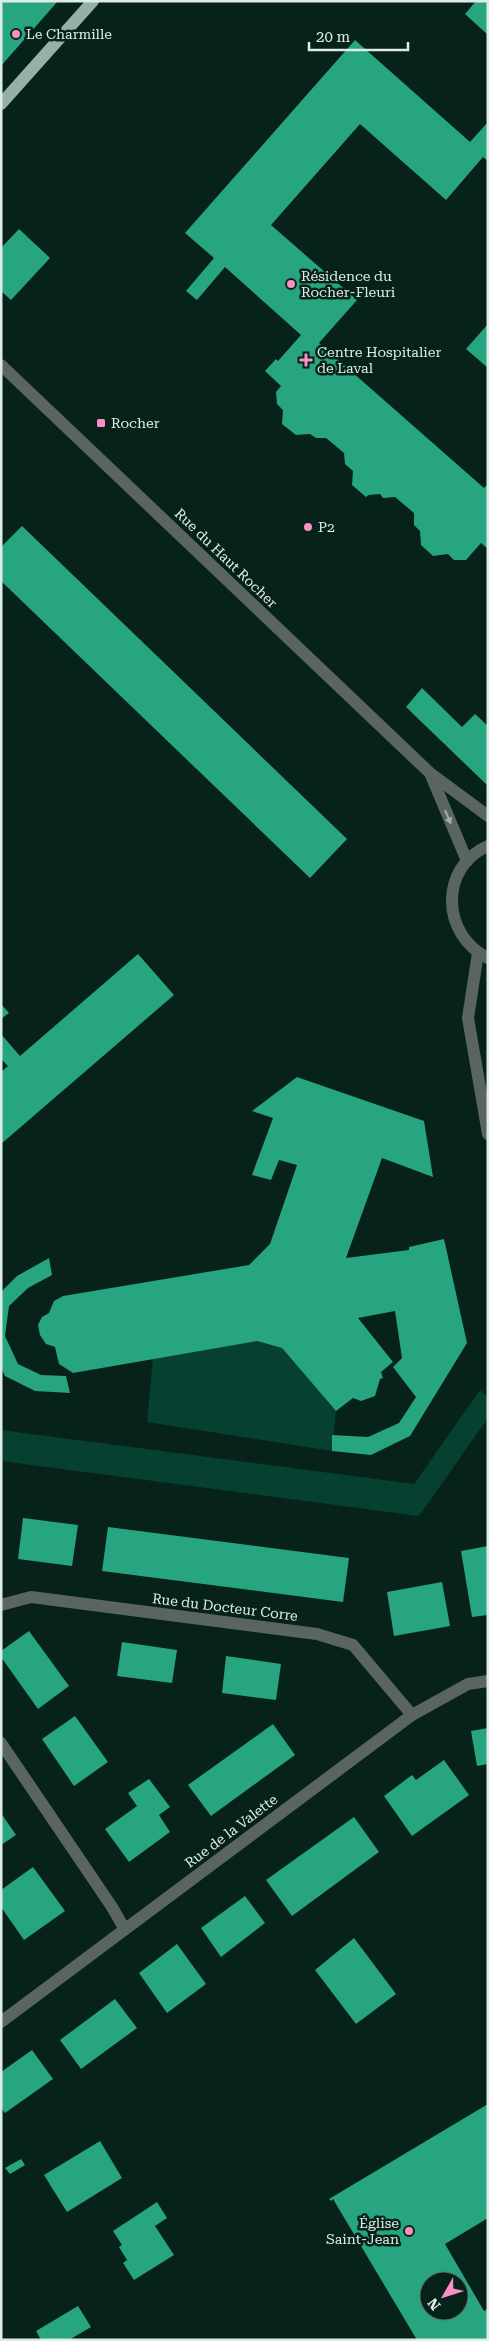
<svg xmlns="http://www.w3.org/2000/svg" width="489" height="2341" viewBox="0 0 489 2341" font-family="'Roboto Serif',serif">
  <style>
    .green { fill: #064030 }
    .building { fill: #27a480; fill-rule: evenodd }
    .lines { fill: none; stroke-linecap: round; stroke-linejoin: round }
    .minor { stroke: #5a6560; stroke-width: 12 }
    .major { stroke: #97b0a6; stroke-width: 12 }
    .oneway { fill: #a2afaa }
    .poi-dot { fill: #fa8fc6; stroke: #072219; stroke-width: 2 }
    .labels { text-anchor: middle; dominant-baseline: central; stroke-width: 5; stroke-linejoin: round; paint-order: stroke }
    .poi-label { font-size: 14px; fill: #ddece6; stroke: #072219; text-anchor: start }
    .street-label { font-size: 14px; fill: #ddece6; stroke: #072219 }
  </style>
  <rect width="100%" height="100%" fill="#072219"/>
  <!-- green -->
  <g class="green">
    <polygon points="257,1341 282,1348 336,1411 332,1451 147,1422 153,1357"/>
    <polygon points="480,1390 488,1397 488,1418 419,1516 1,1461 1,1430 414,1484"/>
  </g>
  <!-- building -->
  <g class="building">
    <polygon points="1,1 58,1 1,66"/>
    <polygon points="476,1 488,1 488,35 465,14"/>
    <polygon points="355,40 470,142 488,122 488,161 483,157 446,200 360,124 271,225 357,300 319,343 484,488 488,484 488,549 481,543 466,560 454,560 448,554 433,556 421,545 420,531 414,525 414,513 395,497 383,498 380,494 369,495 366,497 352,485 353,471 345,464 344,453 326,438 316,438 310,434 296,435 282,424 283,410 277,404 276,392 281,386 265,371 276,359 278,361 301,335 225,267 197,300 186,291 214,258 185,233"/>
    <polygon points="19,229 50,258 11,300 1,291 1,248"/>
    <polygon points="488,324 488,368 466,349"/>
    <polygon points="22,526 347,839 310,878 1,581 1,547"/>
    <polygon points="422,688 462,727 475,714 488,726 488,786 406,707"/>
    <polygon points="138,954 174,995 1,1144 1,1072 8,1066 1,1059 1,1034 20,1056"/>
    <polygon points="1,1004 9,1013 1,1019"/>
    <polygon points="297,1077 424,1121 433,1177 382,1158 346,1258 409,1250 409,1247 444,1239 467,1343 410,1436 371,1455 332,1451 332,1435 368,1437 399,1423 416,1397 393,1367 402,1358 395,1311 358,1318 393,1362 381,1372 383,1378 380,1379 375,1396 361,1401 353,1398 336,1411 282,1348 257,1341 73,1373 59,1364 55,1347 46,1344 40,1335 38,1325 42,1317 49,1313 54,1301 63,1296 249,1265 270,1244 297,1165 279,1160 271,1180 252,1175 273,1118 252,1111"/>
    <polygon points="49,1258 52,1275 28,1288 9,1306 5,1336 18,1364 41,1375 66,1376 70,1393 35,1391 5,1376 1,1368 1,1292 17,1276"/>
    <polygon points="23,1518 78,1525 72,1566 18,1559"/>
    <polygon points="108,1527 349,1558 343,1602 102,1571"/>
    <polygon points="488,1546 488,1615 472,1617 461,1551"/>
    <polygon points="442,1582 450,1626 394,1636 387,1592"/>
    <polygon points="29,1631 69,1686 38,1709 1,1657 1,1651"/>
    <polygon points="122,1642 177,1650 172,1683 117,1676"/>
    <polygon points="226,1656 281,1664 276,1700 222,1693"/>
    <polygon points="75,1716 108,1762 74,1786 42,1739"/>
    <polygon points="273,1724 295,1755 211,1816 188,1785"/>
    <polygon points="488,1728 488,1764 477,1766 471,1731"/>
    <polygon points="444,1760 469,1795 412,1836 384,1796 412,1775 416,1780"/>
    <polygon points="149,1779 170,1807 159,1815 170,1832 129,1862 105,1829 137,1806 128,1793"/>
    <polygon points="1,1813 16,1835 1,1845"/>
    <polygon points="354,1817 379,1852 292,1916 266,1880"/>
    <polygon points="33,1867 65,1911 24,1940 1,1907 1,1890"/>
    <polygon points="245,1896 265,1923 221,1957 201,1928"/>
    <polygon points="354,1938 396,1994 356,2024 315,1970"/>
    <polygon points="177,1944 206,1984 167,2013 139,1973"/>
    <polygon points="115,1999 137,2028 81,2069 60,2040"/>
    <polygon points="32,2050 53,2079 5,2113 1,2108 1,2072"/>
    <path d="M488,2104V2218L445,2244L484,2311L488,2309V2340H417L333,2199L331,2201L329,2199ZM429,2281H459V2311H429Z"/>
    <polygon points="100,2141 122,2178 67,2212 44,2175"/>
    <polygon points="21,2159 25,2165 10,2174 5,2168"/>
    <polygon points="157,2202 167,2218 155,2226 174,2255 134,2280 123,2263 127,2260 119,2247 122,2245 113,2231"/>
    <polygon points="78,2306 91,2327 69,2340 41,2340 36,2331"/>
  </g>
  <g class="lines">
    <!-- minor -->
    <g class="minor">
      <polyline points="1,365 430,773 488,816"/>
      <polyline points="430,773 467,861"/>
      <path d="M488,846C439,867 441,935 488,958"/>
      <polyline points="478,953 468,1018 488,1134"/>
      <polyline points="1,1605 31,1597 317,1634 353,1645 412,1715"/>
      <polyline points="1,1743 112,1907 124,1928"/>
      <polyline points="1,2022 412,1715 468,1684 488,1681"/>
    </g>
    <!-- major -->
    <polyline class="major" points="1,104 93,1"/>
  </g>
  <!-- one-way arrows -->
  <defs><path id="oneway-solid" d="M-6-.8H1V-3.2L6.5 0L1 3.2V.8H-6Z" transform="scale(1.25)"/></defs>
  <use class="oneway" href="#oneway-solid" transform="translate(448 817) rotate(67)"/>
  <!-- markers -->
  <g class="poi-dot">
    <circle cx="16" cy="34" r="5"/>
    <circle cx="291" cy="284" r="5"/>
    <path d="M303.5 352.5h5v5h5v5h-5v5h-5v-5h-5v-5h5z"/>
    <rect x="96" y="418" width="10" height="10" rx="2.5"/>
    <circle cx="308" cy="527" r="5"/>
    <circle cx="409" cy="2231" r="5"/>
  </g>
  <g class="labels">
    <!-- poi labels -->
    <g class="poi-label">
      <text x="26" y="34">Le Charmille</text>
      <text x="301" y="276">Résidence du<tspan x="301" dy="16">Rocher-Fleuri</tspan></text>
      <text x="317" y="352">Centre Hospitalier<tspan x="317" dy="16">de Laval</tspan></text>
      <text x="111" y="423">Rocher</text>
      <text x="318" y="527">P2</text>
      <text x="399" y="2223" text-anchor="end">Église<tspan x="399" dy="16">Saint-Jean</tspan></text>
    </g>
    <!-- street labels -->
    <g class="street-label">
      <text transform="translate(226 558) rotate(44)">Rue du Haut Rocher</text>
      <text transform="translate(225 1607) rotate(7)">Rue du Docteur Corre</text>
      <text transform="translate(231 1831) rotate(-37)">Rue de la Valette</text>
    </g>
  </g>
  <!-- border -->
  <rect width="489" height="2341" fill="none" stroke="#ddece6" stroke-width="5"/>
  <!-- north arrow -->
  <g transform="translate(444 2296) rotate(231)"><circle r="24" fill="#072219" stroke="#5d736b"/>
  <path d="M0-4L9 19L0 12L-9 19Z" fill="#fa8fc6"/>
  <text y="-8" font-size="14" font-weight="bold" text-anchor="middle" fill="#ddece6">N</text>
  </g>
  <!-- scale -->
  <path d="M309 42v8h99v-8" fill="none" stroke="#ddece6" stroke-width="2.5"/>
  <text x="316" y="42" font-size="15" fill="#ddece6" stroke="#072219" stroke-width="4" paint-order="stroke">20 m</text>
</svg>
